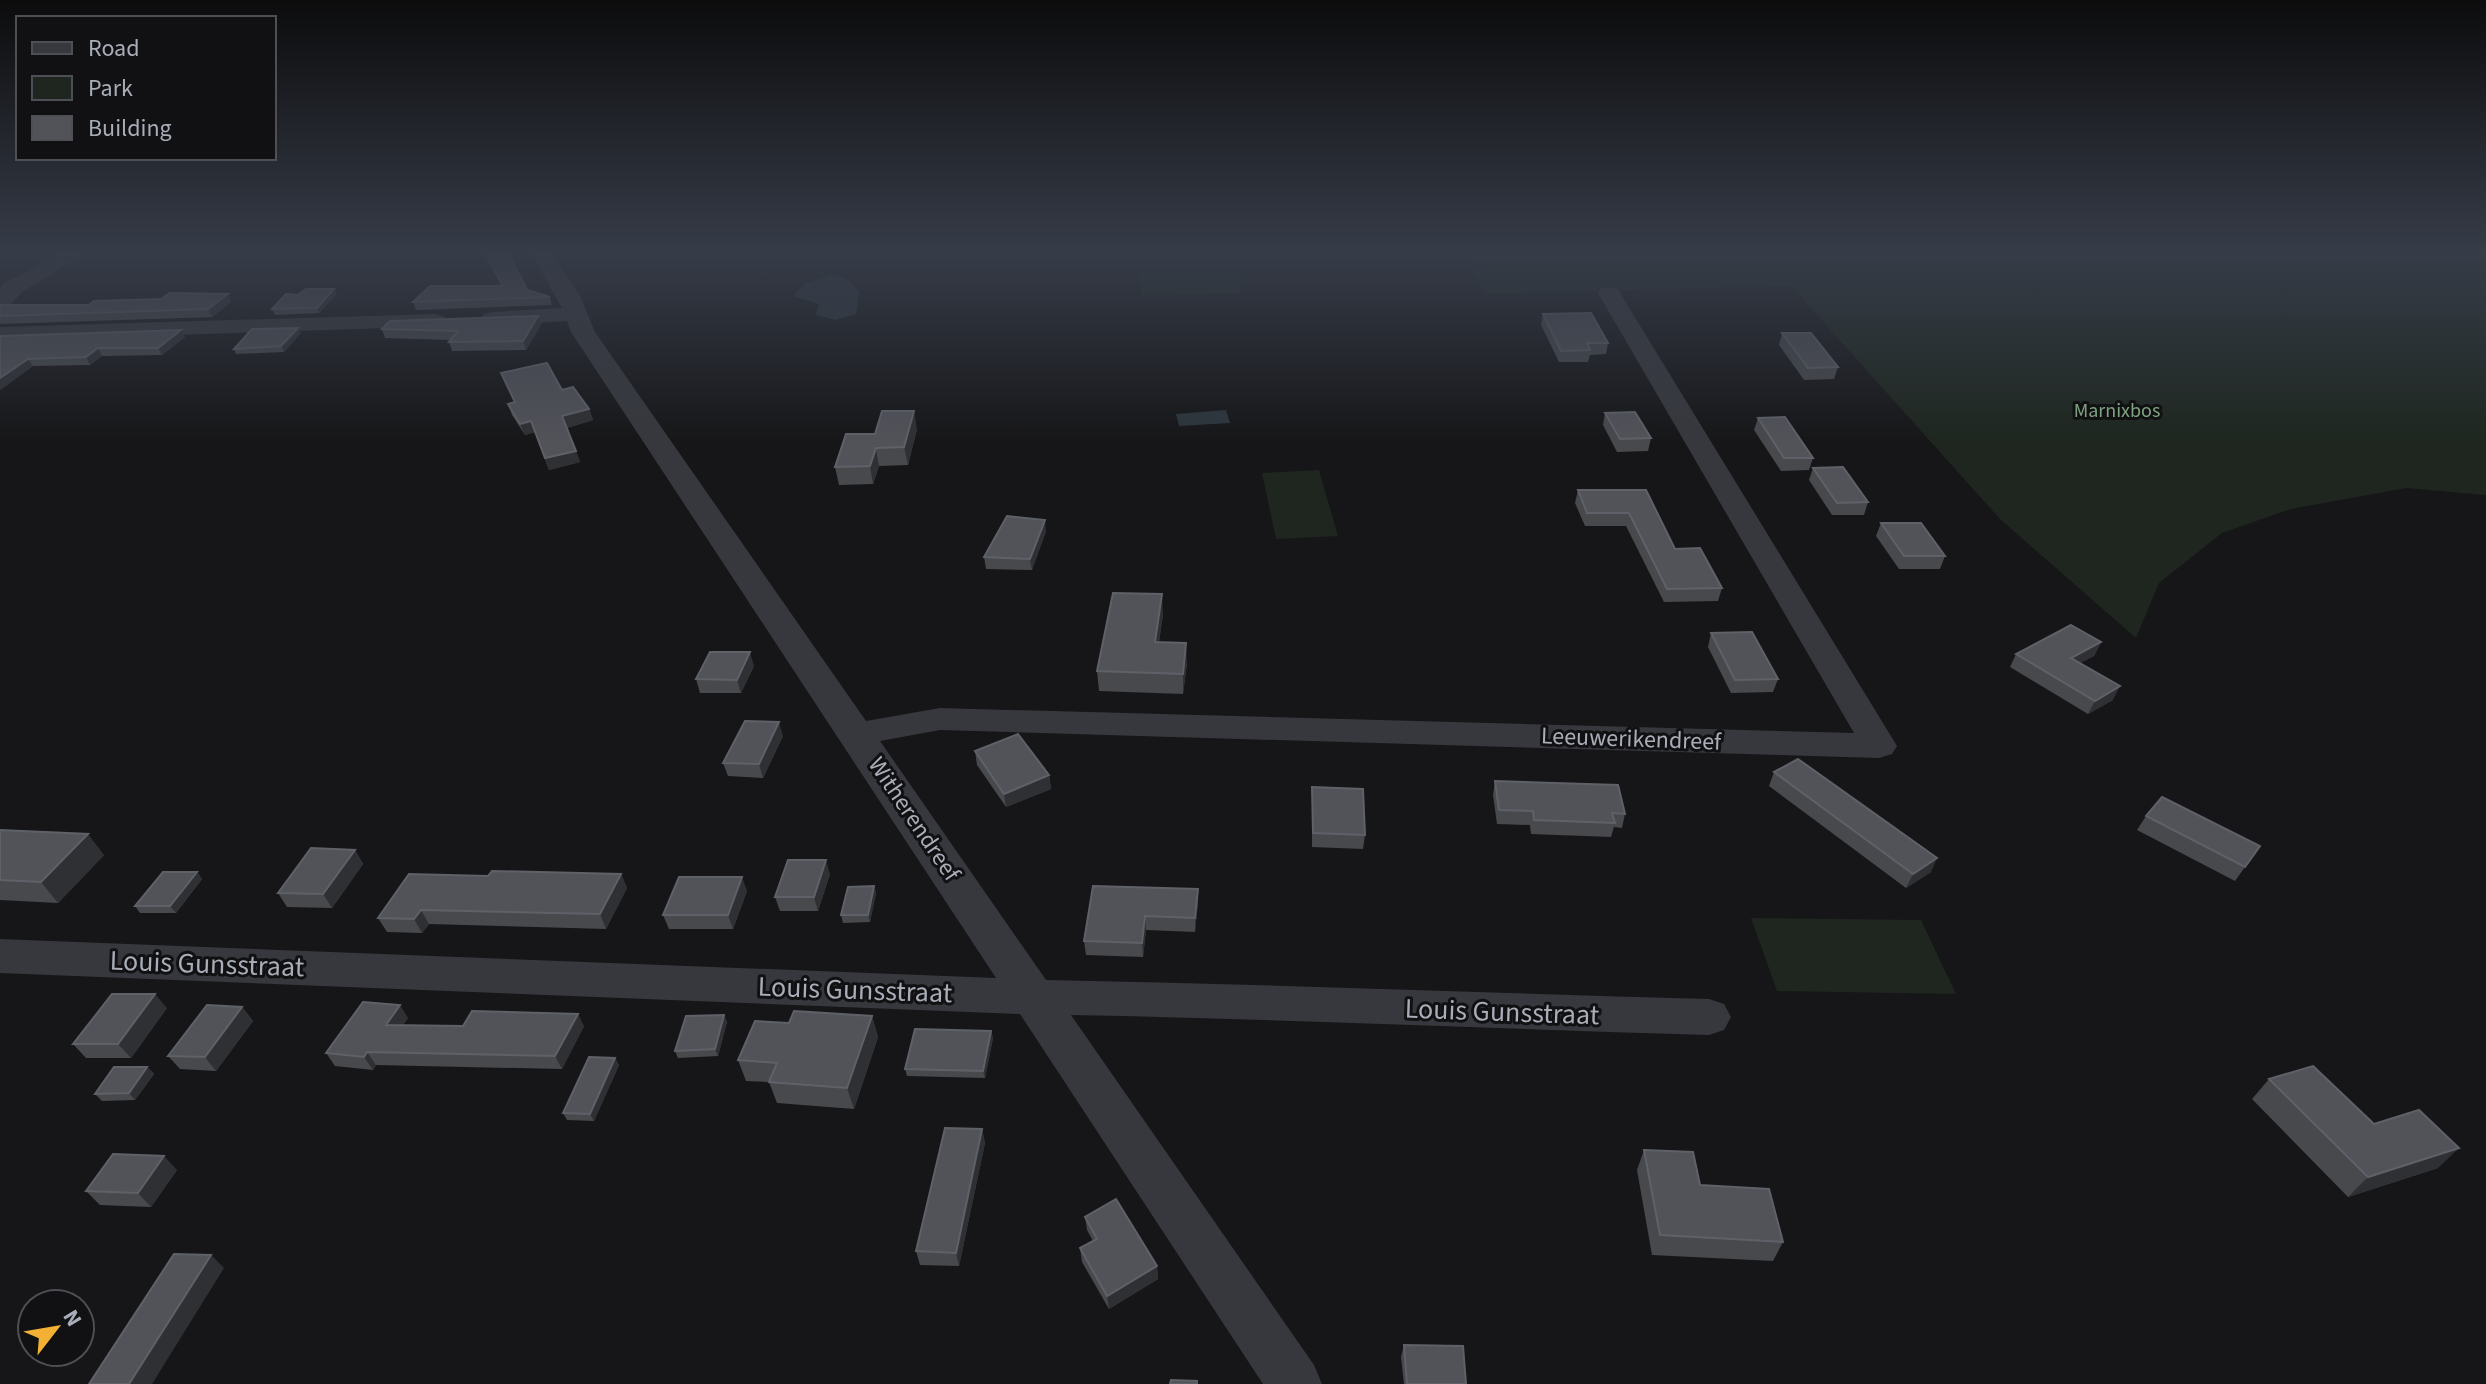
<svg xmlns="http://www.w3.org/2000/svg" width="2486" height="1384" viewBox="0 0 2486 1384" font-family="'Source Sans 3',sans-serif">
  <style>
    .green { fill: #1e261f }
    .water { fill: #2c353c }
    .lines { fill: none; stroke-linecap: round; stroke-linejoin: round }
    .minor { fill: #37383d; fill-rule: evenodd }
    .wall { fill: #47494d }
    .shaded-wall { fill: #2f3033 }
    .building { fill: #525359; stroke: #5f6168; stroke-width: 2 }
    .labels { text-anchor: middle; dominant-baseline: central; stroke-width: 6; stroke-linejoin: round; paint-order: stroke }
    .far-park-label { font-size: 20px; fill: #7fa381; stroke: #111113 }
    .street-label { font-size: 24px; fill: #a8adb8; stroke: #111113 }
    .near-street-label { font-size: 28px; fill: #a8adb8; stroke: #111113 }
  </style>
  <rect width="100%" height="100%" fill="#161618"/>
  <!-- green -->
  <g class="green">
    <polygon points="1466,251 2486,251 2486,495 2406,488 2291,509 2222,533 2159,583 2136,638 2000,519 1791,286 1483,294"/>
    <polygon points="1238,272 1241,293 1141,296 1140,274"/>
    <polygon points="1319,470 1338,536 1276,539 1262,473"/>
    <polygon points="1751,918 1921,920 1956,994 1777,991"/>
  </g>
  <!-- water -->
  <g class="water">
    <polygon points="834,275 848,279 859,292 856,314 835,320 816,315 819,304 793,296 805,283"/>
    <polygon points="1226,410 1230,423 1179,426 1176,414"/>
  </g>
  <g class="lines">
    <!-- minor -->
    <g class="minor">
      <polygon points="64,251 89,251 22,292 8,307 0,309 0,289 3,284"/>
      <path d="M530,251H550L580,296L595,332L866,721L940,708L1854,733L1598,293L1601,288H1617L1897,746L1892,754L1879,758L940,730L880,741L1046,980C1267,984 1488,993 1709,999L1724,1004L1731,1017L1724,1030L1709,1035C1496,1029 1284,1019 1071,1015L1314,1365L1322,1384H1263L1020,1014L0,973V939L996,978L571,332L567,321L492,326L484,324L481,319L484,314L492,312L562,308Z"/>
      <polygon points="435,314 443,316 447,321 443,326 0,341 0,327"/>
    </g>
  </g>
  <!-- wall -->
  <g class="wall">
    <polygon points="482,250 507,250 527,290 550,297 552,305 416,310 413,302 502,286"/>
    <polygon points="334,289 337,294 319,313 275,315 272,309 298,295"/>
    <polygon points="161,299 231,302 212,317 0,324 0,305 89,305"/>
    <polygon points="1543,314 1608,343 1606,354 1590,355 1588,362 1559,362 1541,325"/>
    <polygon points="541,325 526,350 452,351 449,342 450,340 385,338 382,329"/>
    <polygon points="301,333 284,352 236,354 234,349"/>
    <polygon points="1782,333 1838,367 1834,379 1804,380 1779,345"/>
    <polygon points="0,336 185,337 162,355 102,356 90,365 33,366 0,390"/>
    <polygon points="501,373 562,390 589,409 593,420 567,428 580,462 549,470 535,432 525,435 512,415 508,404 514,402"/>
    <polygon points="1605,413 1651,438 1648,451 1617,452 1603,425"/>
    <polygon points="1758,418 1813,458 1809,470 1781,471 1754,430"/>
    <polygon points="917,429 908,465 879,466 873,484 839,485 835,467 875,434"/>
    <polygon points="1813,468 1868,502 1864,515 1832,515 1809,480"/>
    <polygon points="1578,490 1646,490 1675,549 1722,588 1718,601 1664,602 1626,526 1585,526 1575,503"/>
    <polygon points="1881,523 1945,556 1940,569 1899,569 1876,536"/>
    <polygon points="1046,531 1032,570 986,569 984,557"/>
    <polygon points="1163,614 1159,642 1187,663 1183,694 1099,691 1097,671"/>
    <polygon points="1711,633 1778,679 1773,692 1731,693 1708,647"/>
    <polygon points="2101,642 2094,656 2080,663 2113,700 2088,714 2010,667 2016,654"/>
    <polygon points="754,666 741,693 700,693 696,679"/>
    <polygon points="783,736 763,778 728,776 723,763"/>
    <polygon points="975,751 1049,775 1051,789 1006,807 977,765"/>
    <polygon points="1774,772 1931,872 1906,888 1769,786"/>
    <polygon points="1495,781 1625,814 1622,828 1614,827 1611,837 1531,834 1530,825 1497,824 1493,795"/>
    <polygon points="1312,787 1365,835 1363,849 1312,847"/>
    <polygon points="2146,816 2260,846 2235,881 2137,830"/>
    <polygon points="0,830 104,855 58,903 0,900"/>
    <polygon points="355,850 363,864 332,908 287,907 278,893"/>
    <polygon points="197,872 202,879 176,913 140,913 135,906"/>
    <polygon points="621,874 627,888 606,929 429,924 422,933 387,932 378,918 488,876"/>
    <polygon points="830,874 818,911 780,911 775,897"/>
    <polygon points="874,886 876,893 870,922 843,923 841,915"/>
    <polygon points="1198,889 1198,903 1195,932 1146,930 1143,957 1086,955 1084,941"/>
    <polygon points="747,891 733,929 669,929 663,915"/>
    <polygon points="242,1007 253,1021 216,1071 180,1069 168,1056"/>
    <polygon points="167,1008 131,1058 86,1058 73,1044"/>
    <polygon points="724,1015 727,1022 718,1056 678,1058 675,1051"/>
    <polygon points="872,1016 878,1037 854,1109 777,1103 769,1082 746,1081 738,1060 789,1023"/>
    <polygon points="408,1018 403,1025 584,1026 562,1069 376,1065 373,1070 335,1066 326,1053"/>
    <polygon points="991,1031 993,1038 985,1078 907,1076 905,1069"/>
    <polygon points="615,1058 619,1065 594,1121 567,1120 563,1113"/>
    <polygon points="147,1067 154,1074 135,1100 102,1101 95,1094"/>
    <polygon points="2269,1079 2374,1124 2438,1168 2348,1197 2252,1099"/>
    <polygon points="982,1129 985,1143 959,1266 920,1265 916,1251"/>
    <polygon points="1644,1150 1700,1185 1783,1242 1773,1261 1652,1255 1637,1170"/>
    <polygon points="177,1170 151,1207 100,1205 86,1191"/>
    <polygon points="1085,1217 1157,1266 1158,1279 1109,1309 1082,1262 1080,1248 1093,1241 1087,1230"/>
    <polygon points="1404,1345 1466,1384 1404,1384 1401,1357"/>
  </g>
  <!-- shaded-wall -->
  <g class="shaded-wall">
    <polygon points="334,289 337,294 319,313 317,308"/>
    <polygon points="228,294 231,302 212,317 208,309"/>
    <polygon points="538,316 541,325 526,350 523,341"/>
    <polygon points="298,328 301,333 284,352 281,346"/>
    <polygon points="181,330 185,337 162,355 158,348"/>
    <polygon points="98,348 102,356 90,365 86,357"/>
    <polygon points="28,359 33,366 0,390 0,378"/>
    <polygon points="589,409 593,420 566,428 562,416"/>
    <polygon points="914,411 917,429 908,465 904,447"/>
    <polygon points="531,421 535,432 525,435 520,424"/>
    <polygon points="876,448 879,466 873,484 870,466"/>
    <polygon points="576,451 580,462 549,470 545,458"/>
    <polygon points="1045,520 1046,531 1032,570 1030,559"/>
    <polygon points="1162,594 1163,614 1156,662 1155,642"/>
    <polygon points="2101,642 2094,656 2065,671 2071,658"/>
    <polygon points="1186,643 1187,663 1183,694 1183,674"/>
    <polygon points="750,652 754,666 741,693 737,680"/>
    <polygon points="2120,686 2113,700 2088,714 2095,701"/>
    <polygon points="779,722 783,736 763,778 759,764"/>
    <polygon points="1049,775 1051,789 1006,807 1004,794"/>
    <polygon points="88,834 104,855 58,903 41,882"/>
    <polygon points="355,850 363,864 332,908 323,894"/>
    <polygon points="1937,858 1931,872 1906,888 1913,874"/>
    <polygon points="826,860 830,874 818,911 814,897"/>
    <polygon points="197,872 202,879 176,913 170,906"/>
    <polygon points="621,874 627,888 606,929 600,914"/>
    <polygon points="742,877 747,891 733,929 728,915"/>
    <polygon points="874,886 876,893 870,922 868,915"/>
    <polygon points="1198,889 1198,903 1195,932 1195,918"/>
    <polygon points="421,910 429,924 422,933 414,919"/>
    <polygon points="1145,916 1146,930 1143,957 1142,943"/>
    <polygon points="155,994 167,1008 131,1058 118,1044"/>
    <polygon points="400,1005 408,1018 394,1038 386,1025"/>
    <polygon points="242,1007 253,1021 216,1071 205,1057"/>
    <polygon points="578,1014 584,1026 562,1069 555,1056"/>
    <polygon points="724,1015 727,1022 718,1056 715,1049"/>
    <polygon points="872,1016 878,1037 854,1109 847,1088"/>
    <polygon points="991,1031 993,1038 985,1078 983,1071"/>
    <polygon points="367,1052 376,1065 373,1070 364,1057"/>
    <polygon points="615,1058 619,1065 594,1121 590,1114"/>
    <polygon points="147,1067 154,1074 135,1100 129,1093"/>
    <polygon points="982,1129 985,1143 959,1266 956,1253"/>
    <polygon points="2459,1148 2438,1168 2348,1197 2368,1177"/>
    <polygon points="164,1156 177,1170 151,1207 138,1193"/>
    <polygon points="211,1255 224,1268 152,1384 129,1384"/>
    <polygon points="1157,1266 1158,1279 1109,1309 1107,1296"/>
  </g>
  <!-- building -->
  <g class="building">
    <polygon points="483,250 507,250 527,290 550,297 413,302 430,286 503,286"/>
    <polygon points="306,289 334,289 317,308 272,309 286,294 298,295"/>
    <polygon points="170,293 228,294 208,309 0,316 0,305 89,305 94,301 161,299"/>
    <polygon points="1591,313 1608,343 1587,343 1590,350 1561,351 1543,314"/>
    <polygon points="538,316 523,341 449,342 458,331 382,329 390,321"/>
    <polygon points="298,328 281,346 234,349 252,329"/>
    <polygon points="181,330 158,348 98,348 86,357 28,359 0,378 0,336"/>
    <polygon points="1782,333 1811,333 1838,367 1808,368"/>
    <polygon points="547,363 562,390 573,387 589,409 562,416 576,451 545,458 531,421 520,424 508,404 515,402 501,373"/>
    <polygon points="882,411 914,411 904,447 876,448 870,466 835,467 846,434 875,434"/>
    <polygon points="1635,412 1651,438 1620,439 1605,413"/>
    <polygon points="1785,417 1813,458 1784,458 1758,418"/>
    <polygon points="1843,467 1868,502 1837,503 1813,468"/>
    <polygon points="1578,490 1646,490 1675,549 1700,548 1722,588 1667,589 1629,513 1587,513"/>
    <polygon points="1007,516 1045,520 1030,559 984,557"/>
    <polygon points="1881,523 1921,523 1945,556 1904,556"/>
    <polygon points="1113,593 1162,594 1155,642 1186,643 1183,674 1097,671"/>
    <polygon points="2071,625 2101,642 2071,658 2120,686 2095,701 2016,654"/>
    <polygon points="1752,632 1778,679 1735,680 1711,633"/>
    <polygon points="710,652 750,652 737,680 696,679"/>
    <polygon points="745,721 779,722 759,764 723,763"/>
    <polygon points="1018,734 1049,775 1004,794 975,751"/>
    <polygon points="1798,759 1937,858 1913,874 1774,772"/>
    <polygon points="1495,781 1618,785 1625,814 1612,813 1615,823 1534,820 1533,811 1499,810"/>
    <polygon points="1312,787 1363,789 1365,835 1313,833"/>
    <polygon points="2162,797 2260,846 2245,867 2146,816"/>
    <polygon points="0,830 88,834 41,882 0,880"/>
    <polygon points="311,848 355,850 323,894 278,893"/>
    <polygon points="788,860 826,860 814,897 775,897"/>
    <polygon points="492,871 621,874 600,914 421,910 414,919 378,918 409,874 488,876"/>
    <polygon points="163,872 197,872 170,906 135,906"/>
    <polygon points="679,877 742,877 728,915 663,915"/>
    <polygon points="874,886 868,915 841,915 848,887"/>
    <polygon points="1093,886 1198,889 1195,918 1145,916 1142,943 1084,941"/>
    <polygon points="112,994 155,994 118,1044 73,1044"/>
    <polygon points="363,1002 400,1005 386,1025 463,1026 472,1011 578,1014 555,1056 367,1052 364,1057 326,1053"/>
    <polygon points="207,1005 242,1007 205,1057 168,1056"/>
    <polygon points="794,1011 872,1016 847,1088 769,1082 777,1063 738,1060 755,1021 789,1023"/>
    <polygon points="724,1015 715,1049 675,1051 686,1016"/>
    <polygon points="915,1029 991,1031 983,1071 905,1069"/>
    <polygon points="589,1057 615,1058 590,1114 563,1113"/>
    <polygon points="2313,1066 2374,1124 2419,1110 2459,1148 2368,1177 2269,1079"/>
    <polygon points="114,1067 147,1067 129,1093 95,1094"/>
    <polygon points="945,1128 982,1129 956,1253 916,1251"/>
    <polygon points="1644,1150 1693,1152 1700,1185 1769,1189 1783,1242 1660,1235"/>
    <polygon points="113,1154 164,1156 138,1193 86,1191"/>
    <polygon points="1116,1199 1157,1266 1107,1296 1080,1248 1097,1239 1085,1217"/>
    <polygon points="174,1254 211,1255 129,1384 89,1384"/>
    <polygon points="1404,1345 1463,1346 1466,1384 1407,1384"/>
    <polygon points="1171,1380 1197,1381 1197,1384 1170,1384"/>
  </g>
  <!-- sky -->
  <linearGradient id="sky" x2="0" y2="1"><stop stop-color="#0c0c0d"/><stop offset="0.57" stop-color="#363c48"/><stop offset="1" stop-color="#363c48" stop-opacity="0"/></linearGradient>
  <rect width="2486" height="444" fill="url(#sky)"/>
  <g class="labels">
    <!-- far-park labels -->
    <g class="far-park-label">
      <text x="2117" y="411">Marnixbos</text>
    </g>
    <!-- street labels -->
    <g class="street-label">
      <text transform="translate(1631 739) rotate(2)">Leeuwerikendreef</text>
      <text transform="translate(914 819) rotate(56)">Witherendreef</text>
    </g>
    <!-- near-street labels -->
    <g class="near-street-label">
      <text transform="translate(207 964) rotate(2)">Louis Gunsstraat</text>
      <text transform="translate(855 990) rotate(2)">Louis Gunsstraat</text>
      <text transform="translate(1502 1012) rotate(2)">Louis Gunsstraat</text>
    </g>
  </g>
  <!-- legend -->
  <rect x="16" y="16" width="260" height="144" fill="#111113" stroke="#4d4f55" stroke-width="2"/>
  <rect x="32" y="42" width="40" height="12" fill="#37383d" stroke="#4d4f55" stroke-width="2"/>
  <text x="88" y="56" font-size="24" fill="#a8adb8">Road</text>
  <rect x="32" y="76" width="40" height="24" fill="#1e261f" stroke="#4d4f55" stroke-width="2"/>
  <text x="88" y="96" font-size="24" fill="#a8adb8">Park</text>
  <rect x="32" y="116" width="40" height="24" fill="#525359" stroke="#4d4f55" stroke-width="2"/>
  <text x="88" y="136" font-size="24" fill="#a8adb8">Building</text>
  <!-- north arrow -->
  <g transform="translate(56 1328) rotate(59)"><circle r="38" fill="#111113" stroke="#4d4f55" stroke-width="2"/>
  <path d="M0-6L14 30L0 20L-14 30Z" fill="#f2b134"/>
  <text y="-12" font-size="22" font-weight="bold" text-anchor="middle" fill="#a8adb8">N</text>
  </g>
</svg>
